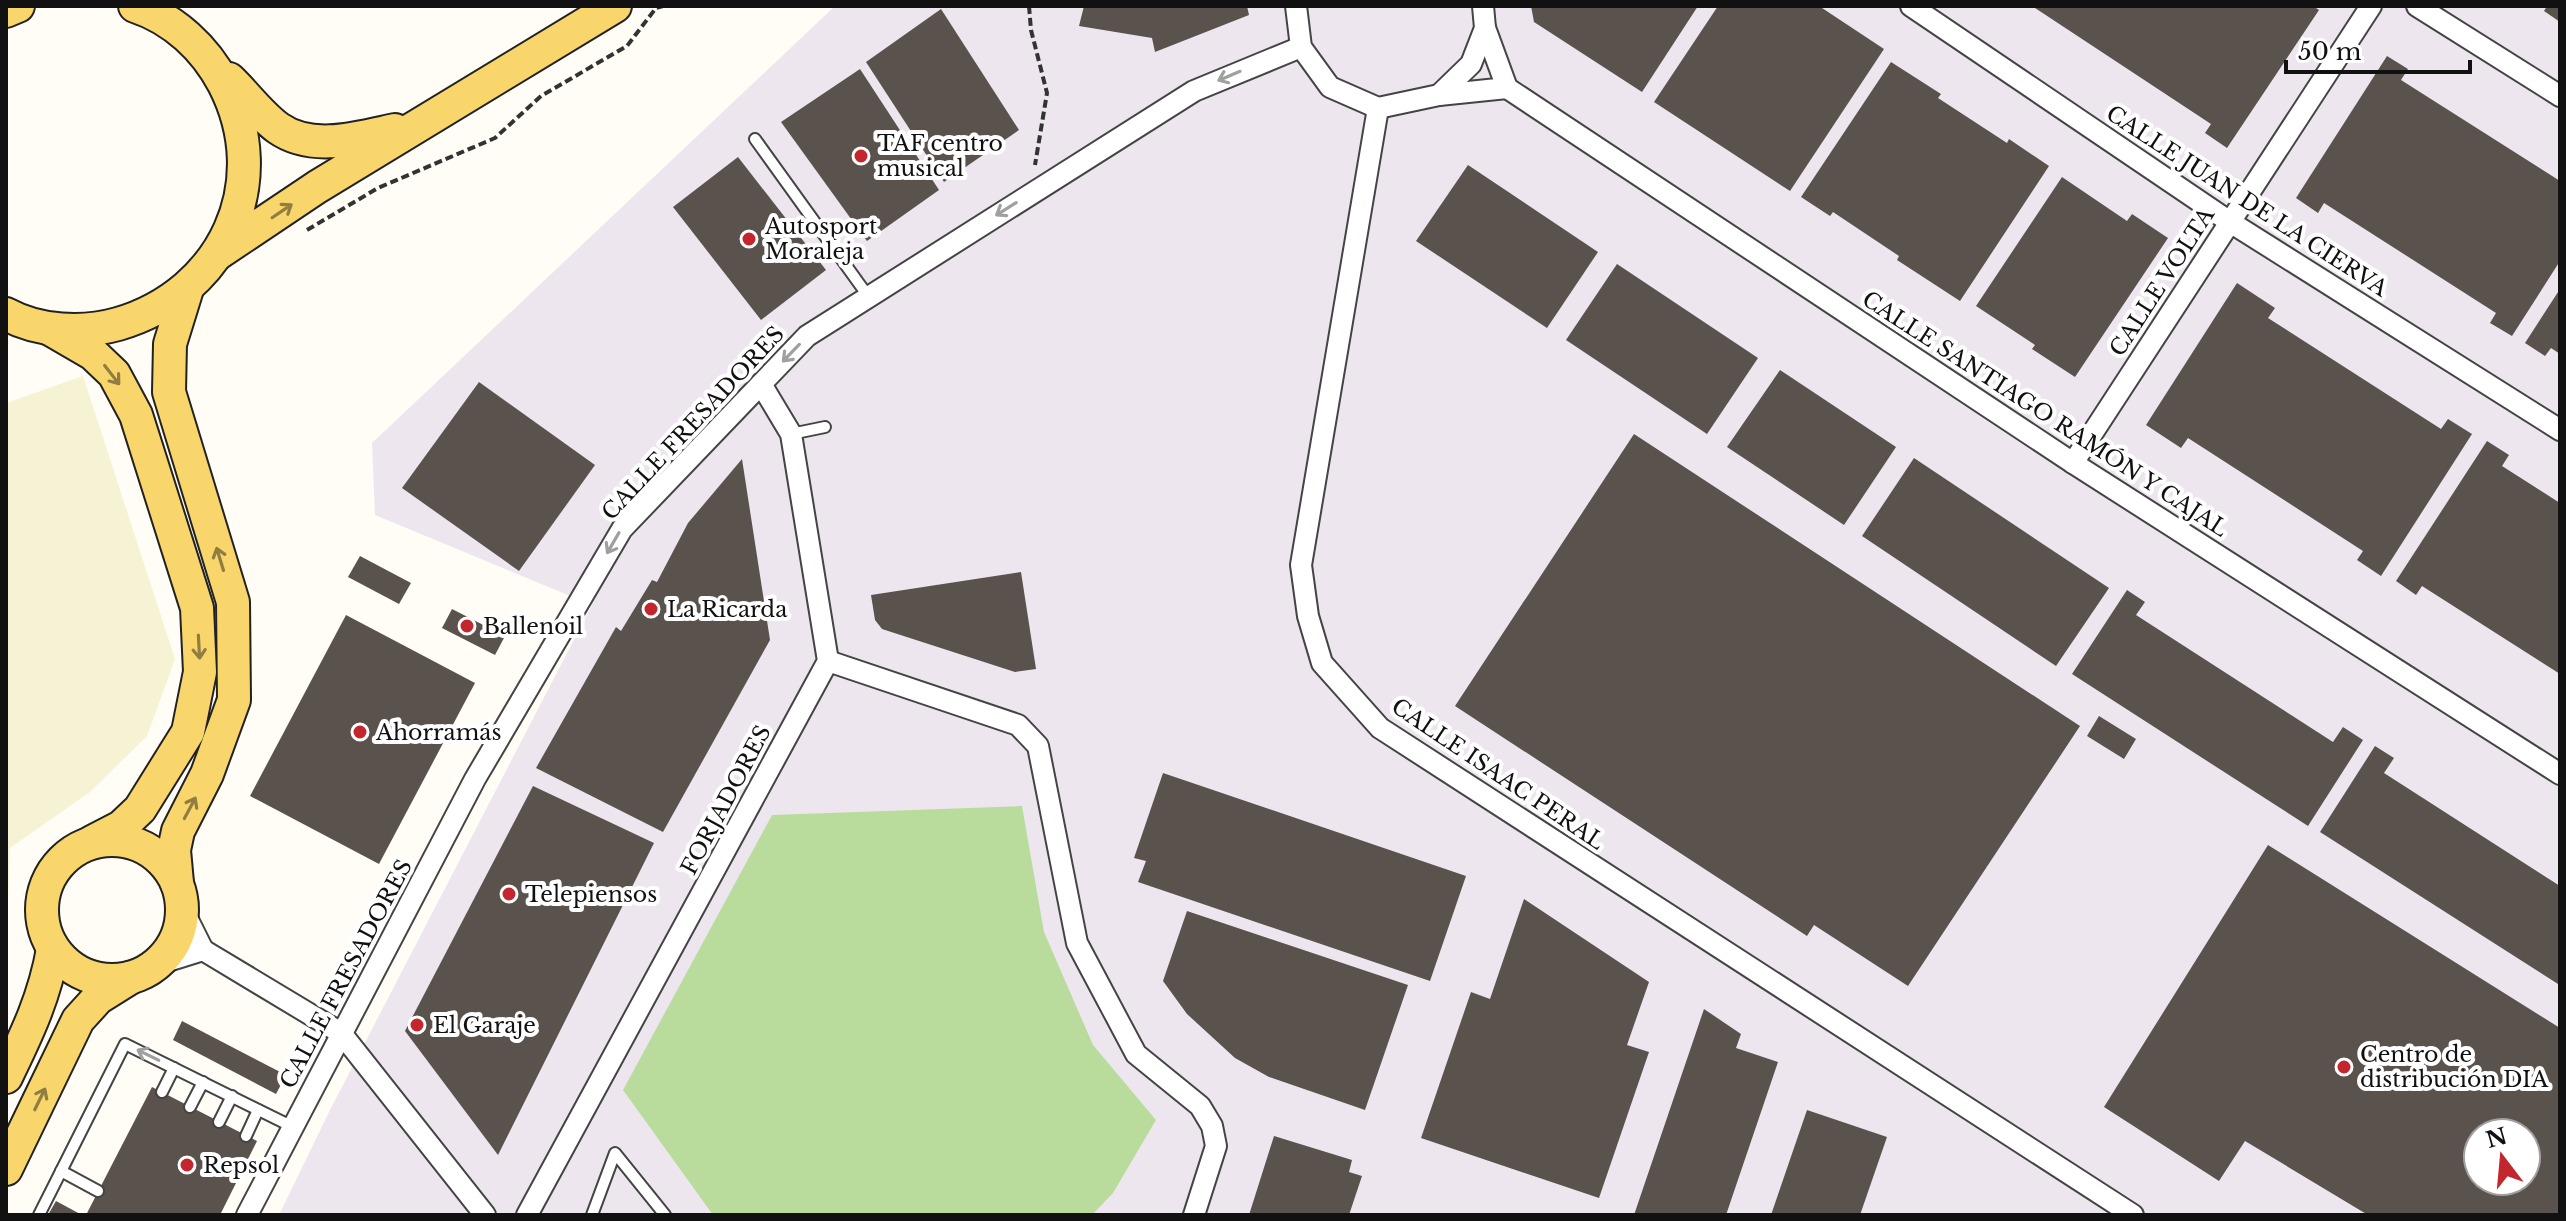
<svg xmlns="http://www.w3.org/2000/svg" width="2566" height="1221" viewBox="0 0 2566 1221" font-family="'Libre Baskerville',serif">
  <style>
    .industrial { fill: #eee6ef; fill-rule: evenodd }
    .farmland { fill: #f6f3d4 }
    .forest { fill: #b9dc9c }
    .building { fill: #5a524d; fill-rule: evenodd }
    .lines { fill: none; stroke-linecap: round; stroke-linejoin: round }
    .lane-casing { stroke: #444; stroke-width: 14 }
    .street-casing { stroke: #444; stroke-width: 24 }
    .primary-casing { stroke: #222; stroke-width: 36 }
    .path { stroke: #333; stroke-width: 4; stroke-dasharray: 8 4; stroke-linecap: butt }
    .lane { stroke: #fff; stroke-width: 10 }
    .street { stroke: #fff; stroke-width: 20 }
    .primary { stroke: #f9d66b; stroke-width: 32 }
    .oneway { stroke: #a0a0a0 }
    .oneway2 { stroke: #917d42 }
    .poi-dot { fill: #c4262e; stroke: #fff; stroke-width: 3 }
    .labels { text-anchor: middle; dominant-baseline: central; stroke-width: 8; stroke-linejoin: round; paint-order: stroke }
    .poi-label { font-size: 22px; fill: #111; stroke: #fff; text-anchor: start }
    .street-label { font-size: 22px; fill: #111; stroke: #fff }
  </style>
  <rect width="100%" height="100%" fill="#fffdf5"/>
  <!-- industrial -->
  <path class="industrial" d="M835,6H2560V1215H279L330,1110L592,605L375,515L372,443ZM2478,1133H2526V1181H2478Z"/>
  <!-- farmland -->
  <polygon class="farmland" points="83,376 175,659 147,736 90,792 10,848 6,948 6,403"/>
  <!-- forest -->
  <polygon class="forest" points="1022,806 1044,932 1093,1045 1156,1120 1113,1193 1092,1215 713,1215 623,1090 772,815"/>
  <!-- building -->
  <g class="building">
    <polygon points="1084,6 1247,6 1249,15 1155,52 1152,38 1079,26"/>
    <polygon points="1531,6 1698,6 1642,92 1534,22"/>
    <polygon points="1718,6 1819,6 1884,49 1790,191 1654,102"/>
    <polygon points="2032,6 2313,6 2319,10 2227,148 2205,133 2211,124"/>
    <polygon points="2547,6 2560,6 2560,22 2544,11"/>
    <polygon points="941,9 1019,130 944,182 866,62"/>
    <polygon points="2387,56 2408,69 2401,80 2560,181 2560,261 2512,336 2490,323 2496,313 2324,203 2318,213 2296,198"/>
    <polygon points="1891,62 1941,94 1938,98 2007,143 2009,139 2049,166 1960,301 1897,260 1899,256 1833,212 1830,216 1801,197"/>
    <polygon points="860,69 939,190 867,241 781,122"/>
    <polygon points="738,157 826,270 761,320 673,207"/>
    <polygon points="1468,165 1598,252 1547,328 1416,241"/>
    <polygon points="2062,177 2127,221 2132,214 2168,238 2075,377 2032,349 2035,345 1976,306"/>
    <polygon points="1617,264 1758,358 1707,434 1566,340"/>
    <polygon points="2237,283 2275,308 2268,318 2441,429 2448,419 2472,434 2381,576 2357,560 2363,551 2188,438 2181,448 2146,425"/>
    <polygon points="2560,289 2560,354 2551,348 2545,356 2525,343"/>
    <polygon points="1780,370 1896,447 1844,525 1727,447"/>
    <polygon points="479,382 595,465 519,571 402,488"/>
    <polygon points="1634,434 2080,726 1908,986 1814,925 1807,936 1455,706"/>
    <polygon points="2487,441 2509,455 2502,466 2560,503 2560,674 2422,586 2416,595 2396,581"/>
    <polygon points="1914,458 2109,588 2056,666 1862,536"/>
    <polygon points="742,459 770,640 663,832 536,768 616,627 621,631 652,580 657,582 688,523"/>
    <polygon points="360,556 411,583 399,604 348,577"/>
    <polygon points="1021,572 1036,669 1015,672 882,629 875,620 871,595"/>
    <polygon points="2127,590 2145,602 2136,615 2333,742 2343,727 2363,740 2308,826 2072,674"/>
    <polygon points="452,609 505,636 495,655 442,628"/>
    <polygon points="346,615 475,683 379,864 250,796"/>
    <polygon points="2099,716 2136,739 2124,759 2087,736"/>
    <polygon points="2375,746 2394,758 2384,773 2560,886 2558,984 2320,832"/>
    <polygon points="1163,773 1466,876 1430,981 1138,882 1146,861 1134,858"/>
    <polygon points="533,786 654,843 498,1155 405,1031"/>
    <path d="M2268,845L2560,1028V1215H2368L2245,1141L2219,1181L2104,1107ZM2478,1133H2526V1181H2478Z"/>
    <polygon points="1524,899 1649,982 1627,1045 1649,1052 1599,1198 1421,1138 1471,992 1490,999"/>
    <polygon points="1187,911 1408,985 1365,1110 1269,1077 1235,1058 1187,1014 1163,981"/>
    <polygon points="1704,1009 1741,1034 1736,1048 1778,1062 1726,1215 1634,1215"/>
    <polygon points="182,1021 286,1075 276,1094 173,1040"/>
    <polygon points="152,1087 257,1141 220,1215 86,1215"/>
    <polygon points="1807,1110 1887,1137 1860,1215 1771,1215"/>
    <polygon points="1274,1136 1352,1160 1349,1172 1362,1176 1349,1215 1249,1215"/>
    <polygon points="56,1201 82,1215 48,1215"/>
  </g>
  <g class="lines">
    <!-- lane casing -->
    <g class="lane-casing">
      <g id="lane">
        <polyline points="755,139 868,296"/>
        <polyline points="791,434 825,427"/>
        <polyline points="162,1092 174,1068"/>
        <polyline points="190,1107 203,1082"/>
        <polyline points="219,1122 232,1096"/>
        <polyline points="246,1136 258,1110"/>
        <polyline points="61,1171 98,1191"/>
        <polyline points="39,1215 125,1044 293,1127"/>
        <polyline points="592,1215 615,1153 665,1215"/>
      </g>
    </g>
    <!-- street casing -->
    <g class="street-casing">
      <g id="street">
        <polyline points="1296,6 1301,47 1330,87 1378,108 1439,95 1471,64 1485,28 1483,6"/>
        <polyline points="1911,6 2230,222 2560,430"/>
        <polyline points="2417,6 2560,96"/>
        <polyline points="1507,88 2073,463 2560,774"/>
        <polyline points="1439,95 1507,88 1485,28"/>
        <polyline points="1378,108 1301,565 1308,616 1322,663 1380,728 2133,1215"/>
        <polyline points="2073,463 2371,6"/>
        <polyline points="828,661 1018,725 1038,746 1077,943 1136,1054 1200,1106 1212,1126 1216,1146 1194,1215"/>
        <polyline points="182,908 203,950"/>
        <polyline points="203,950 341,1033 485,1215"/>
        <polyline points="155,965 203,950"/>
        <polyline points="247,1215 475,779 622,529 807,336 1194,91 1301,47"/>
        <polyline points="527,1215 828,661 791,434 761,384"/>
      </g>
    </g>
    <!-- primary casing -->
    <g class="primary-casing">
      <g id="primary">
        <polyline points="6,11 18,6"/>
        <path d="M229,79C245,94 260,115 278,128C312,152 358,138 395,130"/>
        <polyline points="217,254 317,187 615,6"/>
        <path d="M6,314C39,332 83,334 118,324C224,293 275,183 224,84C205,48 174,19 135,6"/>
        <polyline points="50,329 93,354 114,374 136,415 197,608 200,672 188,732 140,809 121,827 92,842"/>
        <circle cx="112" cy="910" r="70"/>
        <polyline points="177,883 174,850 178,831 207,774 234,700 233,602 169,392 170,344 187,289"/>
        <path d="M6,1077C27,1034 45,996 53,949"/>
        <polyline points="6,1169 78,1020 98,998 130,978"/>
      </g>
    </g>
    <!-- path -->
    <g class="path">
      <polyline points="1029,6 1031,30 1047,93 1035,165"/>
      <polyline points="307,230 378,188 495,138 541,96 627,46 656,8 663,6"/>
    </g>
    <!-- lane -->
    <use href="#lane" class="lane"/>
    <!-- street -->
    <use href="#street" class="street"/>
    <!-- primary -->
    <use href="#primary" class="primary"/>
  </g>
  <!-- one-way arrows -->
  <defs><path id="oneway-shaft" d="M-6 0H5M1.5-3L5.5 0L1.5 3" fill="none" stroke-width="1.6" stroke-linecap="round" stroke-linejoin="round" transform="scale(2)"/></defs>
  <g class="oneway">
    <use href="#oneway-shaft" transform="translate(1229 76) rotate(157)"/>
    <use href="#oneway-shaft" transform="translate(1006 209) rotate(148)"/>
    <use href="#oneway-shaft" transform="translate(791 353) rotate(134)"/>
    <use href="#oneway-shaft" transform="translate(613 543) rotate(120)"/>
    <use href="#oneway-shaft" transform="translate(148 1055) rotate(-154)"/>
  </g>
  <g class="oneway2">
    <use href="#oneway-shaft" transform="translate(282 211) rotate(-34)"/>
    <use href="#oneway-shaft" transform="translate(112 375) rotate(52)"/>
    <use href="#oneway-shaft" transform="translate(220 559) rotate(-107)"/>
    <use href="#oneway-shaft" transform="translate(199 647) rotate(87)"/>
    <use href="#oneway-shaft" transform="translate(190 808) rotate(-62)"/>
    <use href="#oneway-shaft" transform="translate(40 1099) rotate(-64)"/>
  </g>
  <!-- markers -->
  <g class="poi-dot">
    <circle cx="861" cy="156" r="8"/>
    <circle cx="749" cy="239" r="8"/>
    <circle cx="651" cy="609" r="8"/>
    <circle cx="467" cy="626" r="8"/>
    <circle cx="360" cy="732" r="8"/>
    <circle cx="509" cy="894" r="8"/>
    <circle cx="417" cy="1025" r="8"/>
    <circle cx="2344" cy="1067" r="8"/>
    <circle cx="187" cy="1165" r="8"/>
  </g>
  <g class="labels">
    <!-- poi labels -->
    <g class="poi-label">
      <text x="877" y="143">TAF centro<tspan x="877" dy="25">musical</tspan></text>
      <text x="765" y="226">Autosport<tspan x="765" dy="25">Moraleja</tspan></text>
      <text x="667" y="609">La Ricarda</text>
      <text x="483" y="626">Ballenoil</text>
      <text x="376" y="732">Ahorramás</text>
      <text x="525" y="894">Telepiensos</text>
      <text x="433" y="1025">El Garaje</text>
      <text x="2360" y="1054">Centro de<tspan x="2360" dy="25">distribución DIA</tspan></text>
      <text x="203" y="1165">Repsol</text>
    </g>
    <!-- street labels -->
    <g class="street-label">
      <text transform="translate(2247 201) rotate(33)">CALLE JUAN DE LA CIERVA</text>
      <text transform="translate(2162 282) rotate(-57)">CALLE VOLTA</text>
      <text transform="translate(2045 414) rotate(33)">CALLE SANTIAGO RAMÓN Y CAJAL</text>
      <text transform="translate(693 423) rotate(-47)">CALLE FRESADORES</text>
      <text transform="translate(1498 774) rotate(34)">CALLE ISAAC PERAL</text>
      <text transform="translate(726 800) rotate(-62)">FORJADORES</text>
      <text transform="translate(346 974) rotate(-62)">CALLE FRESADORES</text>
    </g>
  </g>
  <!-- border -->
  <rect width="2566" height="1221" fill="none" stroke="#111111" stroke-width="16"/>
  <!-- north arrow -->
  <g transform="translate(2502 1157) rotate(344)"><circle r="38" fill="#ffffff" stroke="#a0a0a0" stroke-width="2"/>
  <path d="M0-6L14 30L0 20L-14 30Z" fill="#c4262e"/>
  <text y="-12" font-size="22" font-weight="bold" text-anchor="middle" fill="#111111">N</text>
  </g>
  <!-- scale -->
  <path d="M2286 60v12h184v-12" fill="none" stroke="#111111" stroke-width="4"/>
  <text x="2298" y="60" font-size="24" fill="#111111" stroke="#ffffff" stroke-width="6" paint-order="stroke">50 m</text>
</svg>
